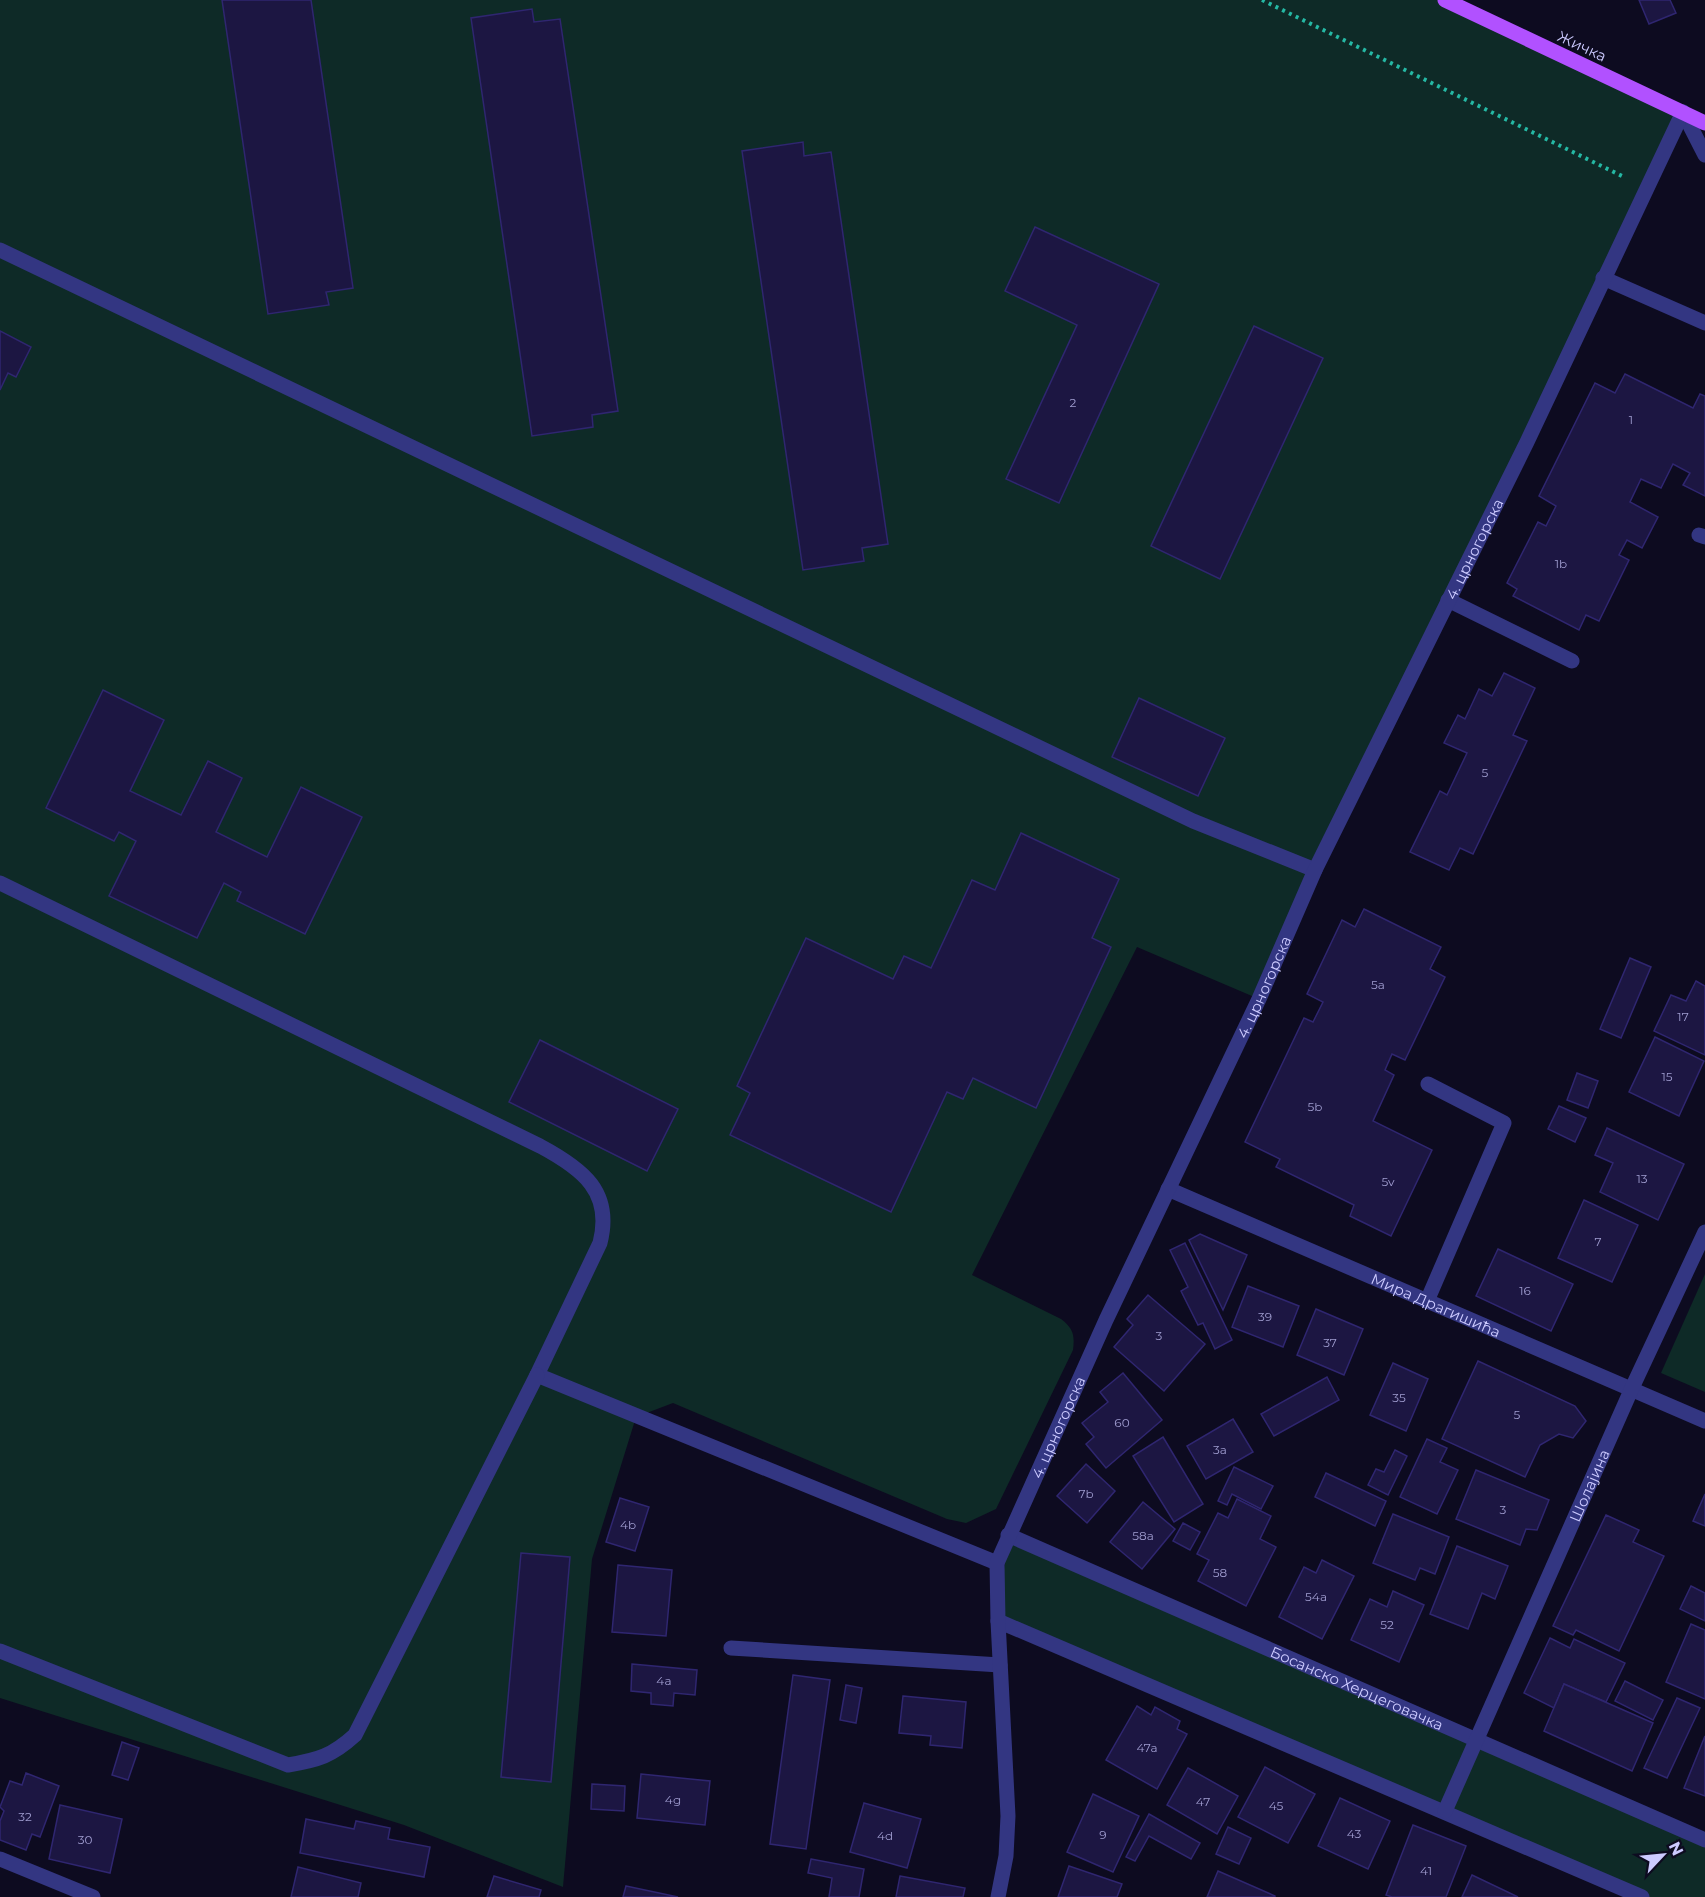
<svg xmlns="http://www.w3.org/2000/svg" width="1705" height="1897" viewBox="0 0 1705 1897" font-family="Montserrat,sans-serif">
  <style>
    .green { fill: #0e2a27 }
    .building { fill: #1c1642; stroke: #2f2670; stroke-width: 1.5 }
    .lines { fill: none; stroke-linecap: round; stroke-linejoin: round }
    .path { stroke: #25b8a4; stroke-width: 4; stroke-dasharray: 3 4.5; stroke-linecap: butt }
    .minor { stroke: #333682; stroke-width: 15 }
    .major { stroke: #b151ff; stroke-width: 15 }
    .labels { text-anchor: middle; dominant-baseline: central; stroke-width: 4.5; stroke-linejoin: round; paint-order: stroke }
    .number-label { font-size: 12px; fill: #a09dd0 }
    .street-label { font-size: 15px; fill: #cccaff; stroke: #0d0b20 }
  </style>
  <rect width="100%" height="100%" fill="#0d0b20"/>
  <!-- green -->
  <g class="green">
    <path d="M0,0H1445L1683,112L1259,999L1137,947L972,1275L1061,1319C1073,1328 1075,1335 1073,1350L996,1509L966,1523L947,1519L673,1403L636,1417L592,1559L563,1887L404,1825L0,1698Z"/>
    <polygon points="1705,1274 1705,1392 1661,1373"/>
    <polygon points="1008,1535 1705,1840 1705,1897 1642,1897 998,1621"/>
  </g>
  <!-- building -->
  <g class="building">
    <polygon points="222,0 311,0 353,288 326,292 329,305 268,314"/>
    <polygon points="1639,0 1670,0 1676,13 1649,24"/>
    <polygon points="532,9 534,22 560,19 618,411 592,415 593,427 532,436 471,18"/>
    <polygon points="803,142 804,156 831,152 888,544 862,548 864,561 803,570 742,151"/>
    <polygon points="1035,227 1159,284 1059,503 1006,479 1077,325 1005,291"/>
    <polygon points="1254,326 1323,358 1220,579 1151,546"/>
    <polygon points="0,331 31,347 16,377 8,373 0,390"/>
    <polygon points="1625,374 1693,408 1700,394 1705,396 1705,496 1683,485 1690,473 1673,464 1661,488 1641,479 1630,502 1658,517 1642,548 1627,540 1619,555 1629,560 1599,621 1586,615 1579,630 1513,596 1517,589 1507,583 1538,522 1546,526 1556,506 1539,496 1595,383 1615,393"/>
    <polygon points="1504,673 1535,688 1513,735 1527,741 1473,854 1460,848 1449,870 1410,852 1440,791 1447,795 1467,753 1444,743 1458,715 1465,719 1479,689 1492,696"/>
    <polygon points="103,690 164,720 130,791 181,815 208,761 242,778 216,832 267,857 301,787 362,817 305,934 237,901 241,892 224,883 197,938 109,896 136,841 119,832 114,841 46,808"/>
    <polygon points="1139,698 1225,738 1198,796 1112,757"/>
    <polygon points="1021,833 1119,879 1092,938 1111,947 1036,1108 973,1078 963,1099 947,1092 891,1212 730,1135 750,1093 737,1086 806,938 893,979 904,956 931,968 972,880 995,890"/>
    <polygon points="1364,909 1441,947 1430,969 1445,977 1405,1060 1392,1054 1385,1070 1394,1075 1373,1121 1432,1150 1391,1236 1350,1216 1354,1205 1276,1167 1280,1159 1245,1142 1304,1018 1313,1022 1323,1002 1307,994 1342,920 1355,927"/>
    <polygon points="1630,958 1651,967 1621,1038 1600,1029"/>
    <polygon points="1696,981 1705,986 1705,1055 1654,1031 1671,995 1686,1001"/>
    <polygon points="1655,1037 1704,1061 1679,1116 1629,1092"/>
    <polygon points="540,1040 678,1109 647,1171 509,1102"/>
    <polygon points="1577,1073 1598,1081 1588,1108 1567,1100"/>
    <polygon points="1559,1106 1586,1118 1575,1142 1548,1129"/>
    <polygon points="1607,1128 1684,1164 1658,1220 1600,1192 1613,1163 1595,1155"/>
    <polygon points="1584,1200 1638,1225 1612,1282 1558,1258"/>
    <polygon points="1200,1234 1247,1255 1223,1310 1189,1240"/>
    <polygon points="1185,1243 1232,1340 1215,1349 1203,1323 1198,1325 1181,1291 1188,1287 1170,1250"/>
    <polygon points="1498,1249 1573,1284 1551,1331 1476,1296"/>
    <polygon points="1248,1286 1299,1306 1283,1347 1232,1327"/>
    <polygon points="1148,1295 1205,1344 1164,1391 1114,1347 1133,1325 1127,1319"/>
    <polygon points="1316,1309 1363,1329 1344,1375 1297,1355"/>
    <polygon points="1478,1361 1575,1406 1586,1421 1573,1438 1559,1434 1540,1445 1525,1477 1442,1439"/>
    <polygon points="1393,1363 1428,1379 1406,1431 1370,1415"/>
    <polygon points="1123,1373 1162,1420 1106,1468 1086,1444 1094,1437 1082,1423 1108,1402 1100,1392"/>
    <polygon points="1327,1377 1339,1400 1274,1436 1261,1414"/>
    <polygon points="1233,1419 1253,1452 1206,1479 1187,1446"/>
    <polygon points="1163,1437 1203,1504 1174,1522 1133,1456"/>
    <polygon points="1427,1439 1447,1448 1440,1462 1458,1470 1437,1514 1400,1497"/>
    <polygon points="1395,1450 1407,1456 1388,1495 1368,1485 1376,1469 1384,1472"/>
    <polygon points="1086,1464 1115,1491 1087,1523 1057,1496"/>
    <polygon points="1234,1467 1273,1486 1261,1509 1232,1494 1227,1505 1218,1501"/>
    <polygon points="1476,1470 1549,1500 1537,1530 1526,1529 1520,1545 1456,1519"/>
    <polygon points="1326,1473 1386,1501 1375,1526 1315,1497"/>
    <polygon points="1705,1494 1705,1526 1693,1521"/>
    <polygon points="620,1498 649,1507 635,1551 606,1542"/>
    <polygon points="1237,1499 1271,1516 1260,1539 1276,1547 1246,1606 1198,1581 1209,1560 1197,1554 1218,1513 1228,1518"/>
    <polygon points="1143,1502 1175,1529 1142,1569 1110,1542"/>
    <polygon points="1393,1514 1449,1537 1435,1574 1420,1568 1415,1580 1373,1563"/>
    <polygon points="1606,1515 1639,1530 1633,1542 1664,1556 1619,1651 1576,1630 1573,1635 1553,1626"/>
    <polygon points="1183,1523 1200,1532 1190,1550 1173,1541"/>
    <polygon points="1457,1546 1508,1566 1495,1599 1482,1593 1468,1629 1430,1614"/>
    <polygon points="521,1553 570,1557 551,1782 501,1777"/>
    <polygon points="1322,1560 1354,1576 1322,1639 1279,1617 1304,1567 1316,1573"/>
    <polygon points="618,1565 672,1570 666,1636 612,1632"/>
    <polygon points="1691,1586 1705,1593 1705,1621 1680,1609"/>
    <polygon points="1393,1591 1424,1605 1399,1662 1351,1640 1370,1599 1387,1607"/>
    <polygon points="1691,1624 1705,1630 1705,1699 1666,1682"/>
    <polygon points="1550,1638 1570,1648 1574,1639 1625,1663 1606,1702 1564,1684 1554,1708 1524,1693"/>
    <polygon points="632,1664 697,1670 695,1695 674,1693 673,1706 651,1704 651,1693 631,1691"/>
    <polygon points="793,1675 830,1680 806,1849 770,1844"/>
    <polygon points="1625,1681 1663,1700 1653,1720 1615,1701"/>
    <polygon points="1564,1684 1653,1723 1632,1771 1544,1731"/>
    <polygon points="846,1685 862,1688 856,1723 840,1720"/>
    <polygon points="903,1696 966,1702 962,1748 930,1745 931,1736 899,1733"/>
    <polygon points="1677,1698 1700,1708 1667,1778 1644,1768"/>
    <polygon points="1137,1706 1151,1715 1155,1707 1180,1721 1177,1729 1187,1734 1157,1789 1106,1760"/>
    <polygon points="1705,1736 1705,1796 1684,1788"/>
    <polygon points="122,1742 139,1748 128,1780 112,1775"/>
    <polygon points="1265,1767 1315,1794 1288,1843 1238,1817"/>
    <polygon points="1188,1768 1238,1796 1217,1834 1167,1805"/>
    <polygon points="26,1773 59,1786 40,1837 32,1834 26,1850 0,1840 0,1821 4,1811 0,1807 10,1781 22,1785"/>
    <polygon points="641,1774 710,1781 705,1825 637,1818"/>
    <polygon points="592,1784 625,1786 624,1811 591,1809"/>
    <polygon points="1093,1794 1139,1816 1113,1872 1067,1852"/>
    <polygon points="1340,1798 1390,1821 1368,1869 1318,1846"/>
    <polygon points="864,1803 921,1819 907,1868 850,1852"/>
    <polygon points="60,1805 122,1819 110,1873 49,1859"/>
    <polygon points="1149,1814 1200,1843 1191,1859 1149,1836 1135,1861 1126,1857"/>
    <polygon points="306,1819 354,1829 356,1821 390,1828 388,1839 430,1847 424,1877 300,1853"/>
    <polygon points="1413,1825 1466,1846 1446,1897 1392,1897 1386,1895"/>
    <polygon points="1228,1827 1251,1838 1239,1864 1216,1854"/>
    <polygon points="811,1859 864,1869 859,1897 829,1897 832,1878 808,1873"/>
    <polygon points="1069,1866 1122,1884 1117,1897 1058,1897"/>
    <polygon points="298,1867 361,1883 358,1897 291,1897"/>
    <polygon points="1218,1871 1275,1896 1275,1897 1207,1897"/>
    <polygon points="1472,1875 1518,1897 1462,1897"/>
    <polygon points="494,1876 541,1890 539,1897 487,1897"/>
    <polygon points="900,1876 965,1888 963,1897 896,1897"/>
    <polygon points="626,1886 678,1897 623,1897"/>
  </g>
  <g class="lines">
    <!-- path -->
    <polyline class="path" points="1262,0 1624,177"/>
    <!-- minor -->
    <g class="minor">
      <polyline points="1683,112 1705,155"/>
      <polyline points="0,250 1193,821 1315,870"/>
      <polyline points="1603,278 1705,323"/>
      <polyline points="1699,535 1705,537"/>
      <polyline points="1448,600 1572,661"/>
      <path d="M0,883L540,1146C583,1169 613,1192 600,1243L537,1375L997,1563"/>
      <path id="s1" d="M1168,1189L1705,1421"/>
      <polyline points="1427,1301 1504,1123 1428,1084"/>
      <path id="s2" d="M1008,1535L1705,1840"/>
      <polyline points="998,1621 1642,1897"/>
      <polyline points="731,1648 1000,1665"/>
      <path d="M0,1651L288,1765C318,1760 332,1756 355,1735L537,1375"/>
      <path id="s3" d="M1445,1811L1632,1388L1705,1232"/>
      <polyline points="0,1859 93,1897"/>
      <path id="s4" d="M998,1897L1006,1856L1008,1816L998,1621L997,1563L1106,1320L1259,999L1315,870L1527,442L1683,112"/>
    </g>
    <!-- major -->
    <polyline class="major" points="1445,0 1705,123"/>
  </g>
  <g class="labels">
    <!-- number labels -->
    <g class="number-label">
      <text x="1073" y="402">2</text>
      <text x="1631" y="419">1</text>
      <text x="1561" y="563">1b</text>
      <text x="1485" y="772">5</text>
      <text x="1378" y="984">5a</text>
      <text x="1683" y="1016">17</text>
      <text x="1667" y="1076">15</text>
      <text x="1315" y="1106">5b</text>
      <text x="1642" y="1178">13</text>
      <text x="1388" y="1181">5v</text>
      <text x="1598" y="1241">7</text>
      <text x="1525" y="1290">16</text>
      <text x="1265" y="1316">39</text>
      <text x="1159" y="1335">3</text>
      <text x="1330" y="1342">37</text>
      <text x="1399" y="1397">35</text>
      <text x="1517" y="1414">5</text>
      <text x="1122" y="1422">60</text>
      <text x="1220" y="1449">3a</text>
      <text x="1086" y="1493">7b</text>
      <text x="1503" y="1509">3</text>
      <text x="628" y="1524">4b</text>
      <text x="1143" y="1535">58a</text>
      <text x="1220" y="1572">58</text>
      <text x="1316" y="1596">54a</text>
      <text x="1387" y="1624">52</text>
      <text x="664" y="1680">4a</text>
      <text x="1147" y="1747">47a</text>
      <text x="673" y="1799">4g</text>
      <text x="1203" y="1801">47</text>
      <text x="1276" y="1805">45</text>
      <text x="25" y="1816">32</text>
      <text x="1354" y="1833">43</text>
      <text x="1103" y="1834">9</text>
      <text x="885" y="1835">4d</text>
      <text x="85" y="1839">30</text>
      <text x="1426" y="1870">41</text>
    </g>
    <!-- street labels -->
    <g class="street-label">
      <text transform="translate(1582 46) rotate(25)">Жичка</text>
      <text stroke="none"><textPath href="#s4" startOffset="1456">4. црногорска</textPath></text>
      <text stroke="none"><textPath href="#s4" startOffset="970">4. црногорска</textPath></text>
      <text stroke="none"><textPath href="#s1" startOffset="292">Мира Драгишића</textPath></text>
      <text stroke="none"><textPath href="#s4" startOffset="484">4. црногорска</textPath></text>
      <text stroke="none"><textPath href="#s3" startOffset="356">Шолајина</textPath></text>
      <text stroke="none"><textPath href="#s2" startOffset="381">Босанско Херцеговачка</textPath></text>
    </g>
  </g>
  <!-- north arrow -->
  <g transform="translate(1663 1855) rotate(64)" stroke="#0d0b20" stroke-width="4.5" paint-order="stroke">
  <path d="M0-4.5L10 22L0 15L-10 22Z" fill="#cccaff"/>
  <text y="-9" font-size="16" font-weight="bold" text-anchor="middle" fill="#cccaff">N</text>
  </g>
</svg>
